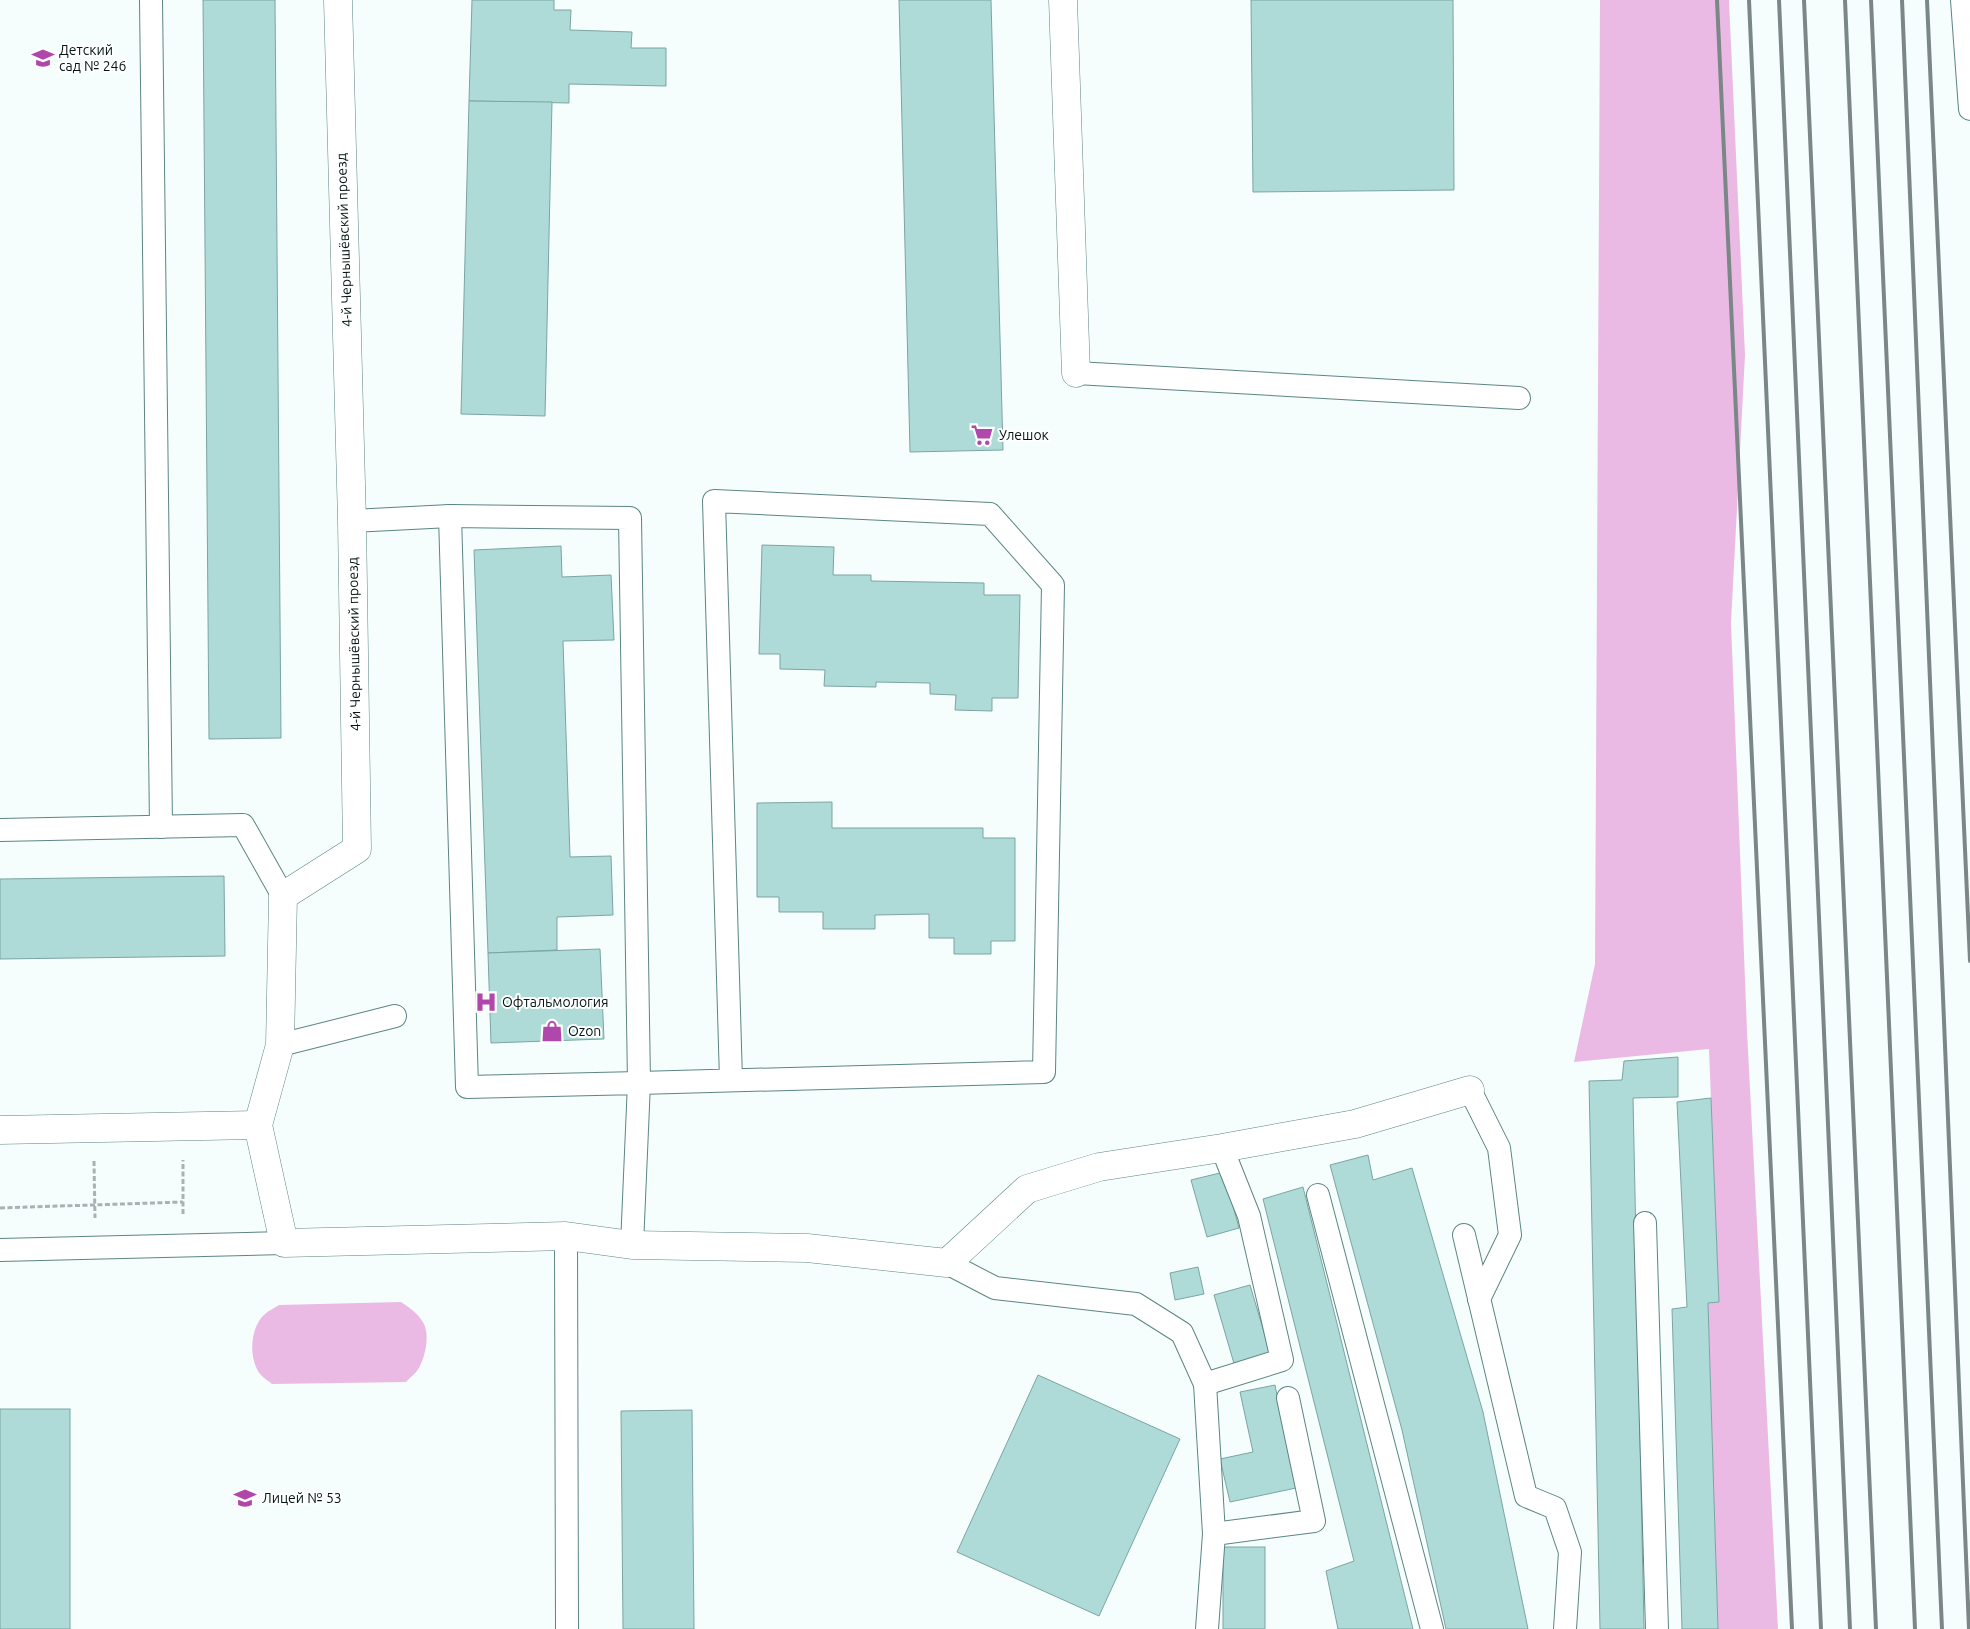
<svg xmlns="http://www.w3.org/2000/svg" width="1970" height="1629" viewBox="0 0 1970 1629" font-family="Ubuntu,sans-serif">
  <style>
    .green { fill: #eabae5 }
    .building { fill: #aedad7; stroke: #7ba5a2 }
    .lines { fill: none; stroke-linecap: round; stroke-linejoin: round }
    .service-casing { stroke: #5c8582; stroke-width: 24 }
    .minor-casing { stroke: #5c8582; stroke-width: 29 }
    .path { stroke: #a7b3b2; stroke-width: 3; stroke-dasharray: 5 2.5; stroke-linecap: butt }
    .service { stroke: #fff; stroke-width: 22 }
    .minor { stroke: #fff; stroke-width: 28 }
    .rail { stroke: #7a8786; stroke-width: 4 }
    .labels { text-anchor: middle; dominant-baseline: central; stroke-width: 4; stroke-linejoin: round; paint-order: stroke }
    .poi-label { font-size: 14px; fill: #051615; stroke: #fff; text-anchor: start }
    .street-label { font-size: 14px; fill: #051615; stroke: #fff }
  </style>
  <rect width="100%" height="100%" fill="#f5fefd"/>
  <!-- green -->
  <g class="green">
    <polygon points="1600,0 1729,0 1745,355 1731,623 1747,1031 1778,1629 1718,1629 1708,1303 1719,1302 1709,1049 1574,1062 1595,964"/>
    <path d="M401,1302C410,1308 419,1314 424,1324C430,1337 425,1359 417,1371C414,1375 409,1378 406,1382L272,1384C269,1381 263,1378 260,1374C248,1358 250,1327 265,1314C269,1310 275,1308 279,1305Z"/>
  </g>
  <!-- building -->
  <g class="building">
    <polygon points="203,0 275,0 281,738 209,739"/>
    <polygon points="472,0 554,0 554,10 571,10 570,30 632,32 631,48 666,48 666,86 569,84 569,103 469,101"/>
    <polygon points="899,0 991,0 1003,450 910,452"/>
    <polygon points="1251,0 1453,0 1454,190 1253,192"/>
    <polygon points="469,101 552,102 545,416 461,414"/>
    <polygon points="762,545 834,547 833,575 871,575 871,581 984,583 984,595 1020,595 1018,698 992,698 992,711 955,710 956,695 930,694 930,683 876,682 876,687 824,686 825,670 780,669 780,654 759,654"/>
    <polygon points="561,546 562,577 611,575 614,640 563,641 570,857 611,856 613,915 557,917 557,950 488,953 474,550"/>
    <polygon points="832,802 832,828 983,828 983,838 1015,838 1015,941 991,941 991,954 954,954 954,938 929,938 929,914 875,915 875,929 823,929 823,912 779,912 779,897 757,897 757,803"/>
    <polygon points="224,876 225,956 0,959 0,879"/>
    <polygon points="600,949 604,1039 491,1043 488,953"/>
    <polygon points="1678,1057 1678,1097 1633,1098 1644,1629 1600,1629 1589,1081 1622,1080 1624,1061"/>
    <polygon points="1711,1098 1719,1302 1708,1303 1718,1629 1682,1629 1672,1309 1687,1307 1677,1102"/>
    <polygon points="1368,1155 1373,1180 1412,1168 1483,1412 1528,1629 1446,1629 1402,1430 1330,1165"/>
    <polygon points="1224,1172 1239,1228 1207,1237 1191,1180"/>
    <polygon points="1303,1187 1413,1629 1338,1629 1326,1571 1354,1561 1263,1199"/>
    <polygon points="1198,1267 1204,1294 1175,1300 1170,1273"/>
    <polygon points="1250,1285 1271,1356 1235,1367 1214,1295"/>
    <polygon points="1038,1375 1180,1439 1099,1616 957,1552"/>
    <polygon points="1275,1385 1296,1488 1230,1502 1220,1459 1253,1452 1240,1392"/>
    <rect x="0" y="1409" width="70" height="220"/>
    <polygon points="692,1410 694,1629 623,1629 621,1411"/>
    <rect x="1223" y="1547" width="42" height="82"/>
  </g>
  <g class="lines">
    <!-- service casing -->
    <g class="service-casing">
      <g id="service">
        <polyline points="151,0 161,827"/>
        <polyline points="1962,0 1970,109"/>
        <polyline points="1076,373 1519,398"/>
        <polyline points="450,516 467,1087 639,1083 632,1245"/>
        <polyline points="352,521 450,516 630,518 639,1083 1044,1072 1053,585 990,514 714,501 731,1080"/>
        <polyline points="0,830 243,825 283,896"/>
        <polyline points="280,1045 395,1016"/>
        <polyline points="1470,1090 1499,1148 1510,1235 1479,1299"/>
        <polyline points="1318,1195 1432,1629"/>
        <polyline points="1645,1223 1657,1629"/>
        <polyline points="1464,1235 1526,1496 1555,1508 1570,1552 1565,1629"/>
        <polyline points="566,1236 567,1629"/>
        <polyline points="0,1250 284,1243"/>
        <polyline points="947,1263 995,1288 1136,1304 1182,1333 1205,1384 1214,1534 1207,1629"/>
        <polyline points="1205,1384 1282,1360 1249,1216 1222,1148"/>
        <polyline points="1214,1534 1314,1521 1288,1398"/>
      </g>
    </g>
    <!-- minor casing -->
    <g class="minor-casing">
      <g id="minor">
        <polyline points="338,0 352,521 357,849 283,896 280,1045 258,1125 284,1243 566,1236 632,1245 807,1248 947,1263 1027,1189 1099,1167 1222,1148 1355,1124 1470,1090"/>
        <polyline points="1063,0 1076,373"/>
        <polyline points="0,1130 258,1125"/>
      </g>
    </g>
    <!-- path -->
    <g class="path">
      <polyline points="94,1161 95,1218"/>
      <polyline points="0,1208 183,1202"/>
      <polyline points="183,1214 183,1160"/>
    </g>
    <!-- service -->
    <use href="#service" class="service"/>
    <!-- minor -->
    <use href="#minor" class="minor"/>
    <!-- rail -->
    <g class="rail">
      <polyline points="1717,0 1792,1629"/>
      <polyline points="1749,0 1821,1629"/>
      <polyline points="1779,0 1850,1629"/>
      <polyline points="1804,0 1876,1629"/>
      <polyline points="1845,0 1915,1629"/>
      <polyline points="1871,0 1942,1629"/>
      <polyline points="1902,0 1969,1629"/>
      <polyline points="1927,0 1970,961"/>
    </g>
  </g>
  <!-- icons -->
  <defs>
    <g id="school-bare" transform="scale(1.725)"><path d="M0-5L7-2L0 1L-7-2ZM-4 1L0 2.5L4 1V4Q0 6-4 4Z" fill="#b048ab" stroke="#fff" stroke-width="2.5" paint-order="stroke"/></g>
    <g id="supermarket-bare" transform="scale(1.725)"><path d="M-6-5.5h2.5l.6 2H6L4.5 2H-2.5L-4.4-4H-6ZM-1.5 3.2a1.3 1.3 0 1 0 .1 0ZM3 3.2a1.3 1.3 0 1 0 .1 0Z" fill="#b048ab" stroke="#fff" stroke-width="2.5" paint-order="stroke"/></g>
    <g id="hospital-bare" transform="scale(1.725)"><path d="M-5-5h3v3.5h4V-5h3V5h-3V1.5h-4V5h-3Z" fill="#b048ab" stroke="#fff" stroke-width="2.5" paint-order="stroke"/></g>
    <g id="shop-bare" transform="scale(1.725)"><path d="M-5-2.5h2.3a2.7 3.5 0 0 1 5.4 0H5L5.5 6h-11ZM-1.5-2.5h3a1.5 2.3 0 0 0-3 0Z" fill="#b048ab" stroke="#fff" stroke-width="2.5" paint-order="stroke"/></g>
  </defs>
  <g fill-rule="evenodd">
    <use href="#school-bare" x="43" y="58"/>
    <use href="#supermarket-bare" x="982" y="435"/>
    <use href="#hospital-bare" x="486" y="1002"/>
    <use href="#shop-bare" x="552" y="1031"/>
    <use href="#school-bare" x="245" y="1498"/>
  </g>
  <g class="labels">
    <!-- poi labels -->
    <g class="poi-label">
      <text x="59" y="50">Детский<tspan x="59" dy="16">сад № 246</tspan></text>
      <text x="999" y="435">Улешок</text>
      <text x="502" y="1002">Офтальмология</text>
      <text x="568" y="1031">Ozon</text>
      <text x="262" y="1498">Лицей № 53</text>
    </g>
    <!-- street labels -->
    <g class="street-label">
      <text transform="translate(344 240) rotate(-92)">4-й Чернышёвский проезд</text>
      <text transform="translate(354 644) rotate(-91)">4-й Чернышёвский проезд</text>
    </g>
  </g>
</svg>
